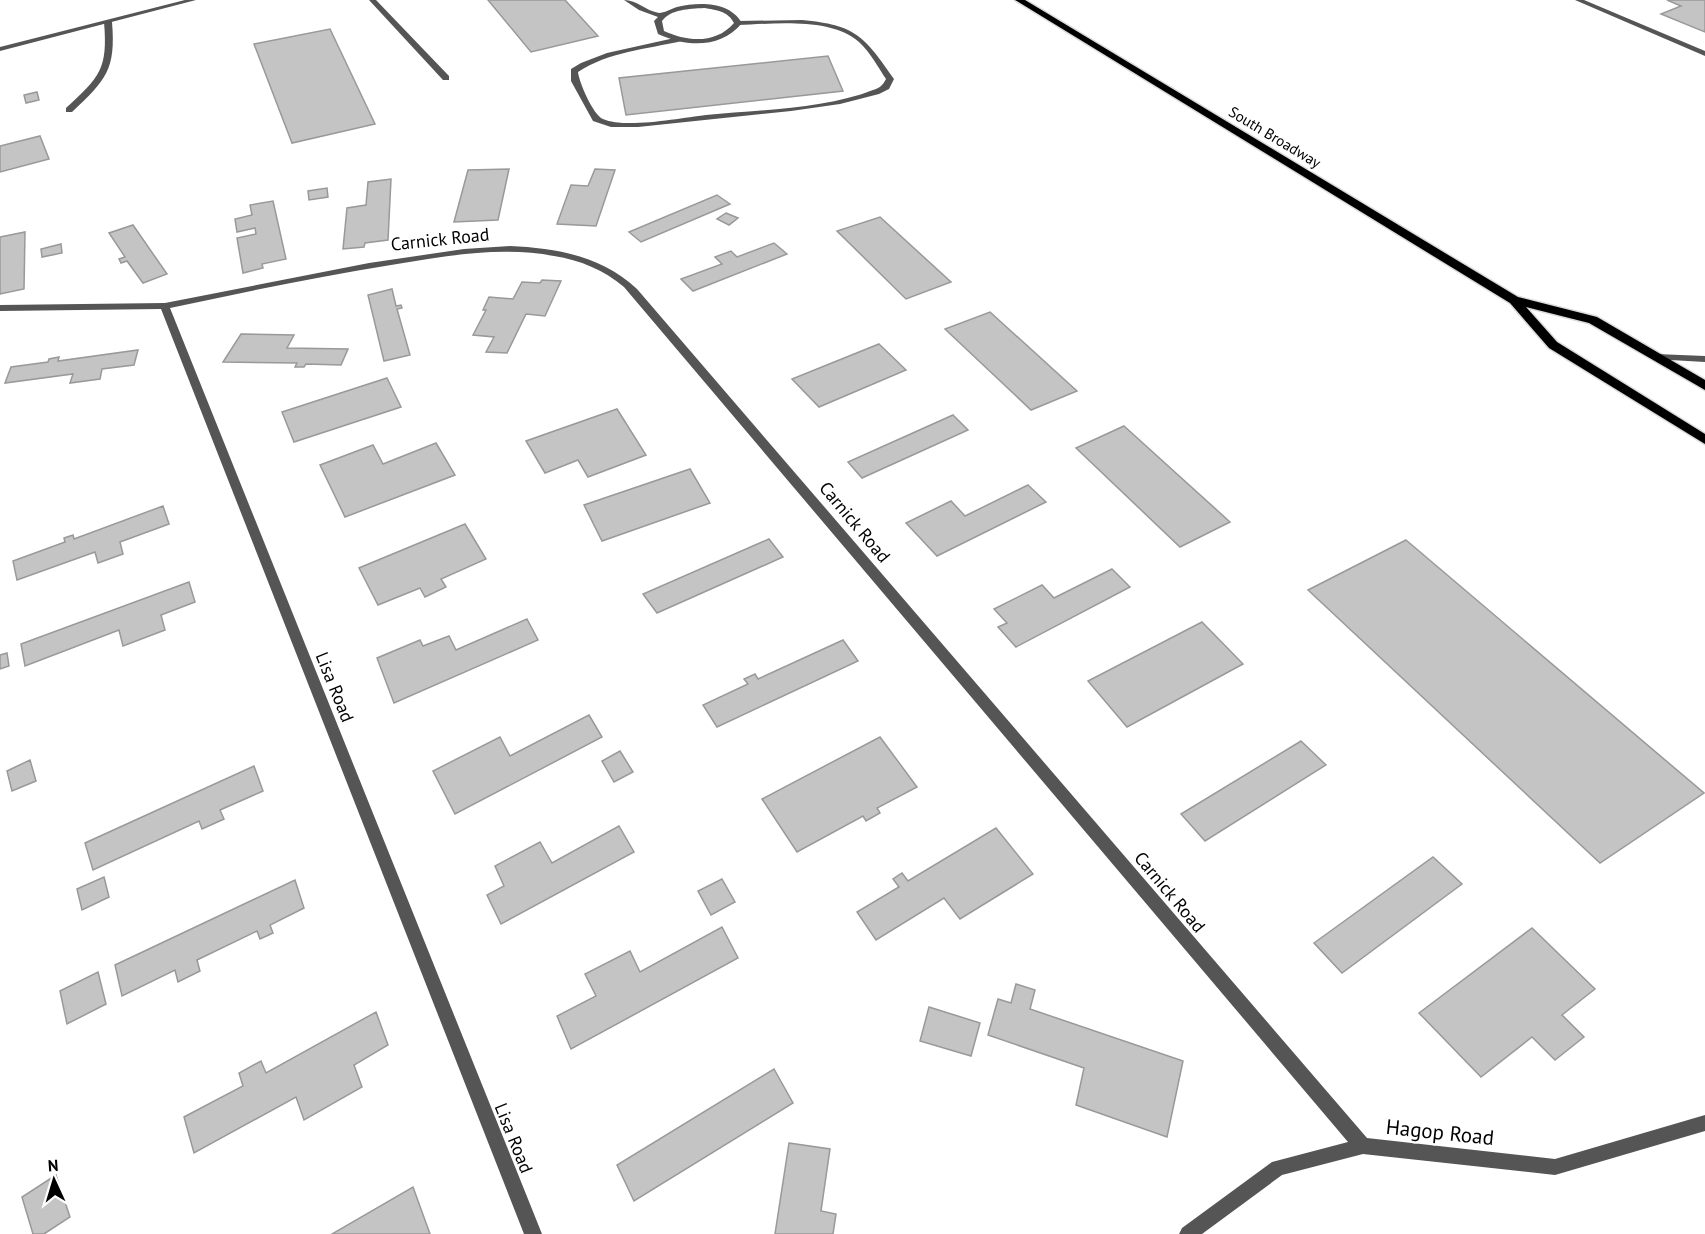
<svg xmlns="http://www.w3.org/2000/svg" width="1705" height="1234" viewBox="0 0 1705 1234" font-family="'PT Sans',sans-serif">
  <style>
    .building { fill: #c4c4c4; stroke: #999; stroke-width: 1.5 }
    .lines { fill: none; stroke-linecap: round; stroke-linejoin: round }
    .primary-casing { stroke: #dbdbdb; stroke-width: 3 }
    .service { fill: #555; fill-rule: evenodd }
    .minor { fill: #555; fill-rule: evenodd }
    .primary { fill: #000; fill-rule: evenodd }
    .labels { text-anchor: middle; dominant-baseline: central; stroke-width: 4.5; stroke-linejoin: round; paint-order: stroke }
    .far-street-label { font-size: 15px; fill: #000; stroke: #fff }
    .street-label { font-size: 18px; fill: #000; stroke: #fff }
    .near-street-label { font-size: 21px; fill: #000; stroke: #fff }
  </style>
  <rect width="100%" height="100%" fill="#fff"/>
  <!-- building -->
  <g class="building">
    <polygon points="488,0 565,0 598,36 531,52"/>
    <polygon points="1667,0 1705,0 1705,32 1661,14 1681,6"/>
    <polygon points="330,29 375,124 292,143 254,44"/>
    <polygon points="828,56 843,91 626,115 619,78"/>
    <polygon points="37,92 39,100 26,103 24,95"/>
    <polygon points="40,136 49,159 0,172 0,146"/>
    <polygon points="509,169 498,220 454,222 468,170"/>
    <polygon points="595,169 615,170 596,226 557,224 571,185 588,186"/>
    <polygon points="391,179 388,240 365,243 364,247 343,249 347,208 366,205 368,182"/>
    <polygon points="327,188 328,197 309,200 308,191"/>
    <polygon points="717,195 730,204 641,242 629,232"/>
    <polygon points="273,201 286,259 262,264 263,268 243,273 237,238 256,234 255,228 237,232 235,219 252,215 250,205"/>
    <polygon points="726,213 738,218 729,225 717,219"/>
    <polygon points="880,217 951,282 906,299 837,231"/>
    <polygon points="133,225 167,274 143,283 127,261 121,263 119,259 125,257 109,233"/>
    <polygon points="25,232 24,289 0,294 0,237"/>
    <polygon points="774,243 787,254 693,291 681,279 722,264 715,257 731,251 737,257"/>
    <polygon points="61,244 62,253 42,257 41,249"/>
    <polygon points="542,280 561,281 545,316 526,314 507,353 486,352 494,337 473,335 486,310 483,310 489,297 513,299 522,282 540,283"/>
    <polygon points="392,289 396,306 401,305 402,308 397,309 410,355 384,361 368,295"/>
    <polygon points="990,312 1077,391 1031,410 945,329"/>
    <polygon points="241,334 294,335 287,348 348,349 341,365 306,364 304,367 295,367 297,363 223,362"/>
    <polygon points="879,344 906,370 819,407 792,379"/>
    <polygon points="138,350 134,365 102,369 100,379 70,383 73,374 5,383 11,367 48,362 49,359 59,357 58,361"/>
    <polygon points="387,378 401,407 294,442 282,412"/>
    <polygon points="617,409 646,455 588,477 578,460 545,473 526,441"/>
    <polygon points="953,415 968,430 862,478 848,462"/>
    <polygon points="1124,426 1230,522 1180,547 1076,448"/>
    <polygon points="436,443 455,475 345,517 320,465 373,445 383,464"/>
    <polygon points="690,469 710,503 602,541 584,505"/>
    <polygon points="1028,485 1046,502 937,556 906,523 951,501 965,516"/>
    <polygon points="163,506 169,524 120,542 123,554 98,563 95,552 17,580 13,561 65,542 64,538 73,535 74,539"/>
    <polygon points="465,524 486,559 441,579 446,587 425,597 420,588 378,605 359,568"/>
    <polygon points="769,539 783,557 657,613 643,594"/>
    <polygon points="1406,540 1704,793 1600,863 1308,590"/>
    <polygon points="1112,569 1130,587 1016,647 998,627 1007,623 994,609 1042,585 1054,598"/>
    <polygon points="189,582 195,602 161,615 165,630 123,646 119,630 25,666 21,644"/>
    <polygon points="527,619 538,640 394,703 377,658 420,640 423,646 449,636 456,650"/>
    <polygon points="1202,622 1243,664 1127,727 1088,681"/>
    <polygon points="843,640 858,661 717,727 703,705 748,684 744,679 755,674 758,679"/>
    <polygon points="7,653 9,666 0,669 0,655"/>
    <polygon points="589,715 602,737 455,814 433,771 500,737 510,756"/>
    <polygon points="880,737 917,787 877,808 880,813 866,821 863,816 797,852 762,799"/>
    <polygon points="1301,741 1326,765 1205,841 1181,814"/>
    <polygon points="620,751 633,772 614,782 602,761"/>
    <polygon points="30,760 36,781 12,791 7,771"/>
    <polygon points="254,766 263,791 220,810 224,819 202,829 199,821 93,870 85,843"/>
    <polygon points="619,826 634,852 501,924 487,895 504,886 495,866 540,842 552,863"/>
    <polygon points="996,828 1033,874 960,919 944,898 876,940 857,912 899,887 893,879 902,873 908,881"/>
    <polygon points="1433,857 1462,884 1342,973 1314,943"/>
    <polygon points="104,877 109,897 82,910 77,889"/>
    <polygon points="722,879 735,902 711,915 698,891"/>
    <polygon points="295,880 304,908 270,925 273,933 260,939 257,931 197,960 200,971 178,982 175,970 122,996 115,965"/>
    <polygon points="722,927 738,958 571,1049 557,1016 596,996 585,974 630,951 640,972"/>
    <polygon points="1532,928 1595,989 1562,1015 1584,1037 1555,1060 1532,1037 1481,1077 1419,1013"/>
    <polygon points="98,972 106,1004 67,1024 60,991"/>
    <polygon points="1016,984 1035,990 1030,1009 1183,1061 1167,1137 1076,1105 1084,1068 988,1035 998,999 1011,1003"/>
    <polygon points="929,1007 980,1023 971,1056 920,1041"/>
    <polygon points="376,1012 388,1045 354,1065 362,1087 304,1120 296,1097 194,1153 184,1117 243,1086 239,1073 261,1061 266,1073"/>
    <polygon points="774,1069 793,1103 634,1201 617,1165"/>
    <polygon points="789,1143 830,1149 821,1211 836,1214 833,1234 775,1234"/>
    <polygon points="56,1175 70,1217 44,1234 33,1234 22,1197"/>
    <polygon points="413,1187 430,1234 332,1234"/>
  </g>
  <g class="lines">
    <!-- primary casing -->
    <g class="primary-casing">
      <polygon id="primary" points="1015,0 1025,0 1518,297 1597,317 1705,380 1705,390 1589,323 1526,307 1557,342 1705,434 1705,444 1549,348 1510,303"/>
    </g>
    <!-- service -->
    <g class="service">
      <polygon points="1575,0 1584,0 1705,51 1705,56"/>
      <path d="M108,20L112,22C116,70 106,80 72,112H66V108C100,77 108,69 104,22Z"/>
      <path d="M802,20C856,25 864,36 894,79L889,89L879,94L840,104L791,111L638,127H611L593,121L571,81V69L581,63L607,53L679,37L683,39L682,41C647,49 608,52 578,72C579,82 593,115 603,119C625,129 680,118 706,115C758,110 825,109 873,90C880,88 883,85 886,79C878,67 870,52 859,42C831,17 773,24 738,25L734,23L738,21Z"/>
      <polygon points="1656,354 1705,356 1705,362 1653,359 1653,355"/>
    </g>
    <!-- minor -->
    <g class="minor">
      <polygon points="185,0 196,0 0,51 0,47"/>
      <polygon points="369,0 376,0 449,76 449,80 443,80"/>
      <path d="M624,0C637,0 646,11 659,13C664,13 671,9 677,7C699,2 729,1 742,23C721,49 686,47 658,34L654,21L658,17L639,10ZM704,8C716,10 728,11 734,23C716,44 688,42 664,31L662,21C671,9 689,9 704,8Z"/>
      <path d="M510,246C556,248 602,256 637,289L1367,1138L1555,1159L1705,1115V1131L1555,1175L1363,1154L1282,1175L1202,1234H1179L1182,1228L1272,1162L1348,1142L624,287C604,270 580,260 554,256C500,246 444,256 391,265C317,277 244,292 170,308L542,1234H524L161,309L0,311V305L165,303L369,263L464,249Z"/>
    </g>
    <!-- primary -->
    <use href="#primary" class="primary"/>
  </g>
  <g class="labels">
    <!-- far-street labels -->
    <g class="far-street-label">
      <text transform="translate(1275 137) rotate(31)">South Broadway</text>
    </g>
    <!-- street labels -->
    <g class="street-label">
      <text transform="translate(440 239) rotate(-6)">Carnick Road</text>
      <text transform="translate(855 522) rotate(50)">Carnick Road</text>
      <text transform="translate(335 687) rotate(68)">Lisa Road</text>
      <text transform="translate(1170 892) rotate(50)">Carnick Road</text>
      <text transform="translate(514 1138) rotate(68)">Lisa Road</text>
    </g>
    <!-- near-street labels -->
    <g class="near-street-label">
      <text transform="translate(1440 1132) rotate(6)">Hagop Road</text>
    </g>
  </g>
  <!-- north arrow -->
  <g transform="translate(54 1180) rotate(356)" stroke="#ffffff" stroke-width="4.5" paint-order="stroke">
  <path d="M0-4.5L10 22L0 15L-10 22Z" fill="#000000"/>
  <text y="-9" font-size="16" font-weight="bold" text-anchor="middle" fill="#000000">N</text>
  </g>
</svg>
